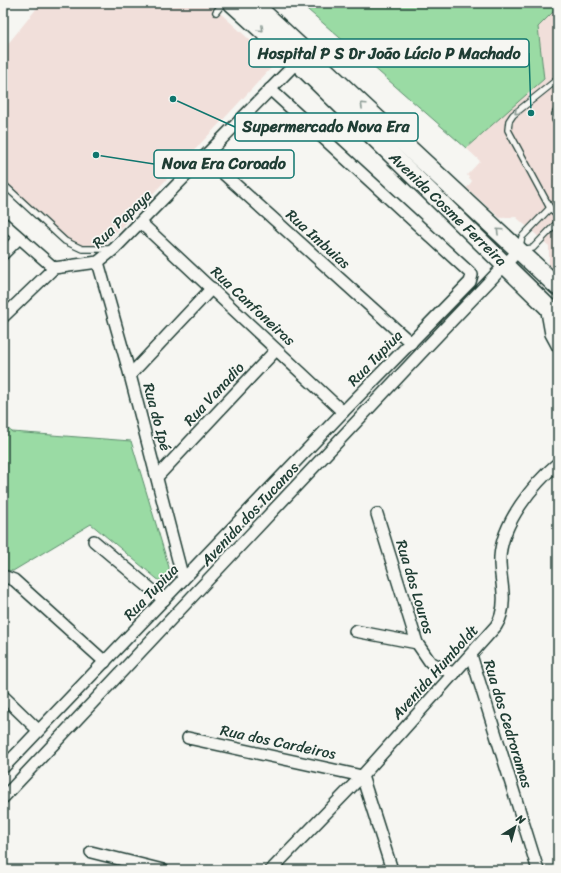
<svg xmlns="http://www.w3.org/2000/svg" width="561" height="873" viewBox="0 0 561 873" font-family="Sriracha,sans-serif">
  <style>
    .built { fill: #f1dfda }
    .green { fill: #9adba4; stroke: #5c8c6c }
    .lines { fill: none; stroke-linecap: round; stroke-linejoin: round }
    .service-casing { stroke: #1f3d34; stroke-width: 8 }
    .minor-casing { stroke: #1f3d34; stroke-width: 14 }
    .primary-casing { stroke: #1f3d34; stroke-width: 20 }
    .service { stroke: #f6f6f2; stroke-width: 5.5 }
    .minor { stroke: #f6f6f2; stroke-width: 11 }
    .primary { stroke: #f6f6f2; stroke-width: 17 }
    .oneway { stroke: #8a9a93 }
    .labels { text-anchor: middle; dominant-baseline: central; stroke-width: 3.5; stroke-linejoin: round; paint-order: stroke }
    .street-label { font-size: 15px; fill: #1f3d34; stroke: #f6f6f2 }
    .leader { fill: none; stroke: #0f766e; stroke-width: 1.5 }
    .callout-dot { fill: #0f766e; stroke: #f6f6f2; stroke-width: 1.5 }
    .callout { fill: #f6f6f2; stroke: #0f766e; stroke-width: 1.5 }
    .callout-label { font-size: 16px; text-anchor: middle; font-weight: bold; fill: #1f3d34 }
  </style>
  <rect width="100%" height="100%" fill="#f6f6f2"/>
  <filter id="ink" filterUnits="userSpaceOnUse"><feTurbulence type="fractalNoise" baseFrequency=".025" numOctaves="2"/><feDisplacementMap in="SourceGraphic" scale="8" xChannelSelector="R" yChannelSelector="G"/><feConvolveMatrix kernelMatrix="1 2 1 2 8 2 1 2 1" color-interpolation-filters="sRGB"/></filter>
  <g filter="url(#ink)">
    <!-- built -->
    <g class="built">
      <polygon points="41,3 209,3 271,59 274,63 273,66 220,123 108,241 101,247 82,252 68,246 3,187 3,50"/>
      <polygon points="558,7 558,273 549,264 549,246 516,217 500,218 467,188 472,181 467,175 480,161 466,148 544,79 538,27"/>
    </g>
    <!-- green -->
    <g class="green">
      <polygon points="300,3 558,3 558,7 538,27 544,79 466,148"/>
      <polygon points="3,425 12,432 131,441 171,574 162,583 91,524 13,571 3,570"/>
    </g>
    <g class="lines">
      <!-- service casing -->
      <g class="service-casing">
        <g id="service">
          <polyline points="216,12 223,3"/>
          <polyline points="558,79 513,115 509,121 508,130 550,208 558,215"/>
          <polyline points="558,109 555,114 555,120 558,123"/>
          <polyline points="3,184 65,241 82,249 112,249"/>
          <polyline points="550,208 522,237 519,250 533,248 558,222"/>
        </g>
      </g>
      <!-- minor casing -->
      <g class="minor-casing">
        <g id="minor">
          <polyline points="205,157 411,343"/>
          <polyline points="3,223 54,268"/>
          <polyline points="141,223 343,412"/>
          <polyline points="3,254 19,238"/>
          <polyline points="98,262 130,375 183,579"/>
          <polyline points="546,306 551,334 558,347"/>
          <polyline points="3,317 54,268 98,262 114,249 297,62"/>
          <polyline points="130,375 212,288"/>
          <polyline points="157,477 276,350"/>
          <polyline points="377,514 417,643 430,662 454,674"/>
          <polyline points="94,541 164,600"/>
          <polyline points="3,576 14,580 105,662"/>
          <polyline points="355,631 417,643"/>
          <polyline points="471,655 538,870"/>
          <polyline points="3,696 38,730"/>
          <polyline points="188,738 362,776 392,870"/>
          <polyline points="3,768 343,412 470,282 472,275 469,272 270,89"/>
          <polyline points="3,798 422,352 519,250"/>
          <polyline points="91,852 163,870"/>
          <path d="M271,870L362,776L496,626C498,623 500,619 501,615C507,596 499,576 500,557C502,523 533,484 558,463"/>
        </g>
      </g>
      <!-- primary casing -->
      <g class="primary-casing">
        <g id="primary">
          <polyline points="232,3 297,62 558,317"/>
          <polyline points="253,3 558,287"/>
        </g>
      </g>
      <!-- service -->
      <use href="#service" class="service"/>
      <!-- minor -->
      <use href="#minor" class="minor"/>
      <!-- primary -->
      <use href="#primary" class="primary"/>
    </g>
    <!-- one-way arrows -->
    <defs><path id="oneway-chevron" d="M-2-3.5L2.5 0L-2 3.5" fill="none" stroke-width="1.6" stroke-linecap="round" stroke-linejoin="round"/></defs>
    <g class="oneway">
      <use href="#oneway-chevron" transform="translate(261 29) rotate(42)"/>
      <use href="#oneway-chevron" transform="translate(363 105) rotate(-137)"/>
      <use href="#oneway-chevron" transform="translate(517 112) rotate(138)"/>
      <use href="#oneway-chevron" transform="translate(499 231) rotate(-137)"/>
    </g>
  </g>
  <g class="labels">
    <!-- street labels -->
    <g class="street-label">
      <text transform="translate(448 209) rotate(44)">Avenida Cosme Ferreira</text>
      <text transform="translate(122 219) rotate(-44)">Rua Papaya</text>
      <text transform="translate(318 239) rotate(42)">Rua Imbuias</text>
      <text transform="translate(253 306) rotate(43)">Rua Canfoneiras</text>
      <text transform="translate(375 358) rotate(-46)">Rua Tupiua</text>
      <text transform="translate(214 394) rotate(-47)">Rua Vanadio</text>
      <text transform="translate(157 417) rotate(75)">Rua do Ipé</text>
      <text transform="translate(250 514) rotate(-47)">Avenida dos Tucanos</text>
      <text transform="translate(415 587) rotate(73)">Rua dos Louros</text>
      <text transform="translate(151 592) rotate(-46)">Rua Tupiua</text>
      <text transform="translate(435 672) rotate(-48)">Avenida Humboldt</text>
      <text transform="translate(508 724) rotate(73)">Rua dos Cedroramas</text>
      <text transform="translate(278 742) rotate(12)">Rua dos Cardeiros</text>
    </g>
  </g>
  <!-- callouts -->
  <path class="leader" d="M531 113L529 53M173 99L235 127M96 155L154 164"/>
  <g class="callout-dot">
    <circle cx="531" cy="113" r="4"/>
    <circle cx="173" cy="99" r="4"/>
    <circle cx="96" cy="155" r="4"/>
  </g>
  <g class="callout">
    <rect x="249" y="39" width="280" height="28" rx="4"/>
    <rect x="235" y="113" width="183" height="28" rx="4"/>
    <rect x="154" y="150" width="140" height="28" rx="4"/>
  </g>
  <g class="callout-label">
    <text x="389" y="59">Hospital P S Dr João Lúcio P Machado</text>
    <text x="326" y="132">Supermercado Nova Era</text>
    <text x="224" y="169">Nova Era Coroado</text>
  </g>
  <!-- margin -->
  <rect width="561" height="873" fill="none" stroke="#f6f6f2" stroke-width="16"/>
  <rect x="8" y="8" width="545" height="857" fill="none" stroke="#1f3d34" stroke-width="1.5" filter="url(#ink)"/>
  <!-- north arrow -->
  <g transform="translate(515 827) rotate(37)" stroke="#f6f6f2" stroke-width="3" paint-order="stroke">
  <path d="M0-3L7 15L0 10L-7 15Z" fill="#1f3d34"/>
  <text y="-6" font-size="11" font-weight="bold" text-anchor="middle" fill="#1f3d34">N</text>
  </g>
</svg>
